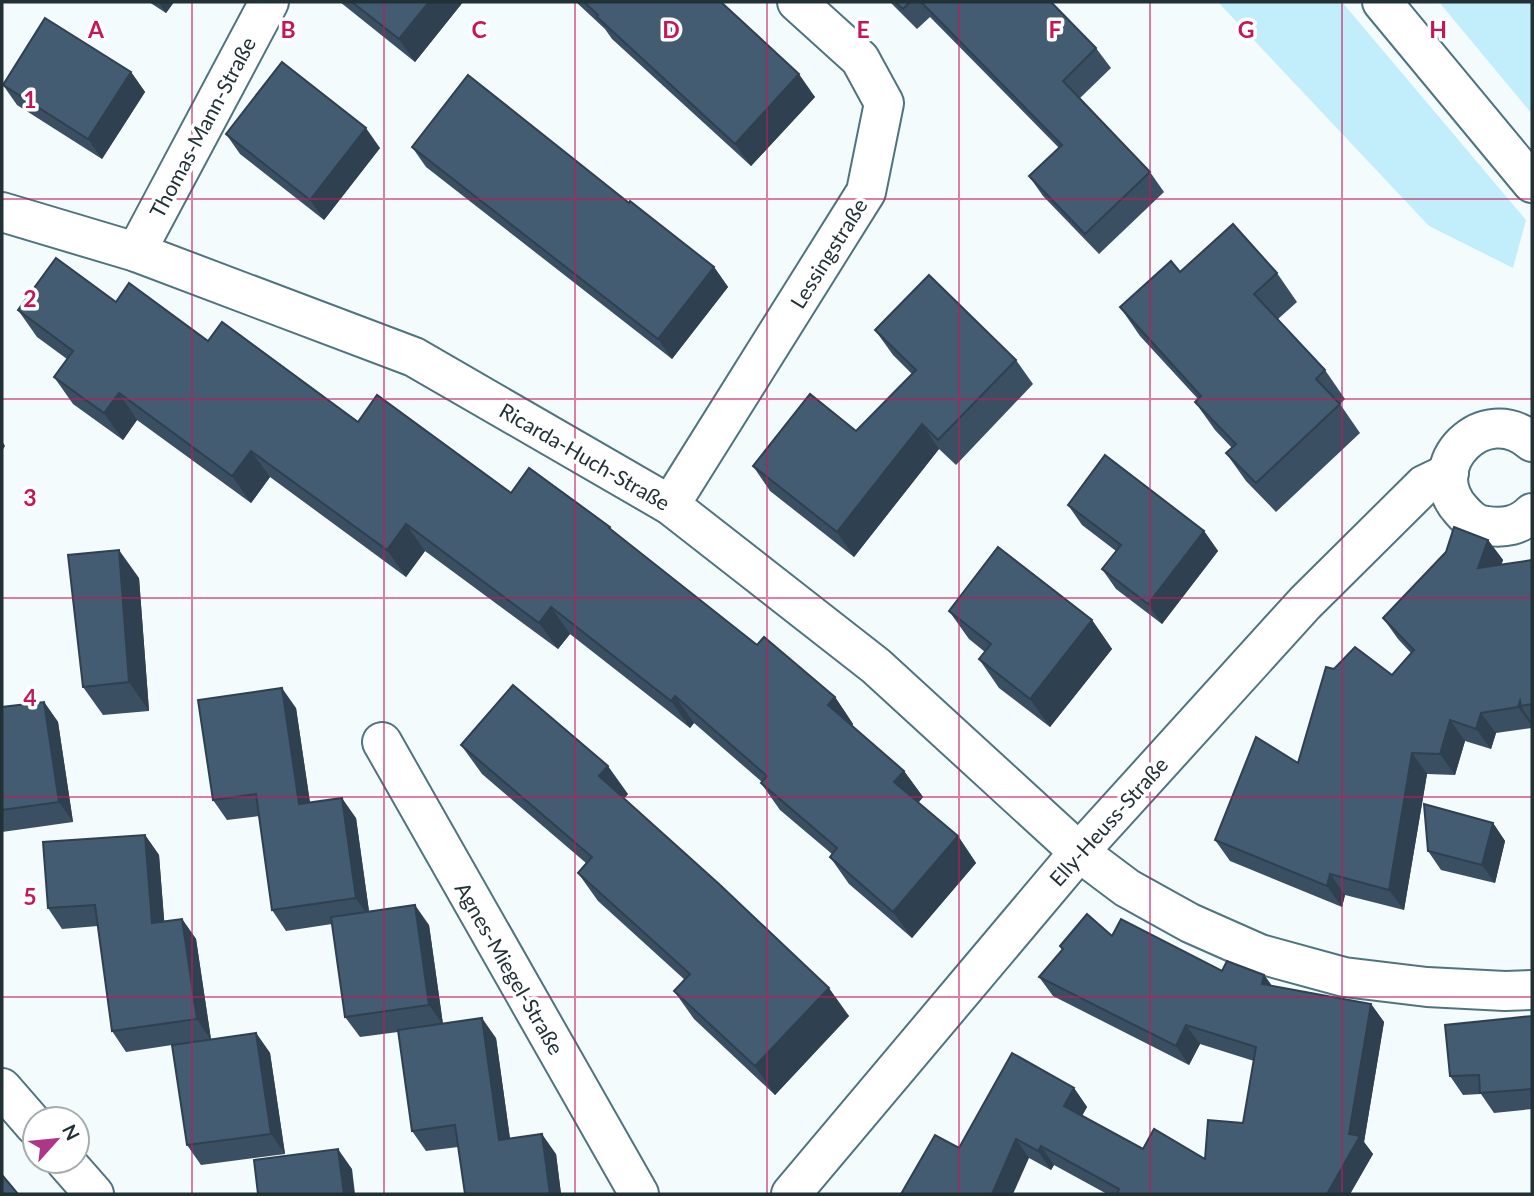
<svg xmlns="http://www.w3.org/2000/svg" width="1534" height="1196" viewBox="0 0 1534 1196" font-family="Lato,sans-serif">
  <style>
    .green { fill: #c2edfa }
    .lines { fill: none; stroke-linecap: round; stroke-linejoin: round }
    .street-casing { stroke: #4f7480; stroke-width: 42 }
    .secondary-casing { stroke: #4f7480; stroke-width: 42 }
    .street { stroke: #fff; stroke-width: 38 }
    .secondary { stroke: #fff; stroke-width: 38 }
    .wall { fill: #3a4f62 }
    .shaded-wall { fill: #2f4050 }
    .building { fill: #435c72; stroke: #2f4050; stroke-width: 2 }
    .grid { fill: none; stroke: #c2185b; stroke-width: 2; stroke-opacity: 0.55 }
    .labels { text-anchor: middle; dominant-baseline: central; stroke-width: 7; stroke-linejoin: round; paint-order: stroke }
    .street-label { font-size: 21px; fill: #213136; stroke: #fff }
    .grid-label { font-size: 23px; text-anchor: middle; font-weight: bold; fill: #c2185b; stroke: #fff; stroke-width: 7; stroke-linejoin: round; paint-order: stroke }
  </style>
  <rect width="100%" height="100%" fill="#f3fbfd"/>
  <!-- green -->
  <g class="green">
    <polygon points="1218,2 1342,2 1526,220 1513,268 1429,226"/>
    <polygon points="1439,2 1532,2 1532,114"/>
  </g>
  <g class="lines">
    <!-- street casing -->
    <g class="street-casing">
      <g id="street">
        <polyline points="2,212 136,252 414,357 670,505 876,666 1079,852 1127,888 1190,923 1260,954 1344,977 1427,987 1505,991 1532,990"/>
        <polyline points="136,252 269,2"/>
        <path d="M1532,442C1485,400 1420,465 1461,510C1468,518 1475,525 1487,526C1505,528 1519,526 1532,513"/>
        <polyline points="670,505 866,192 884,103 860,59 797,2"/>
        <polyline points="382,742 639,1194"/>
        <polyline points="2,1088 35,1126"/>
        <polyline points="65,1161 94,1194"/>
        <polyline points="791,1194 1079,852 1305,603 1424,485 1449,473"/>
      </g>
    </g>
    <!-- secondary casing -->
    <g class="secondary-casing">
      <polyline id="secondary" points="1382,2 1532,183"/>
    </g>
    <!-- street -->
    <use href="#street" class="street"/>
    <!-- secondary -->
    <use href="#secondary" class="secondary"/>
  </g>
  <!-- wall -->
  <g class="wall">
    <polygon points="149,2 174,2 166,13"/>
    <polygon points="340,2 463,2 415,62"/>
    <polygon points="576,2 721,2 815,97 751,166 612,39 605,29"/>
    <polygon points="890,2 1051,2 1096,48 1111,68 1080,98 1150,172 1164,192 1099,254 1043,196 1029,176 1059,148 930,17 917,29"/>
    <polygon points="131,72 145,92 102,159 17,105 3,85"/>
    <polygon points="226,134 380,148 324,220 240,154"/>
    <polygon points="412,147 629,203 714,267 728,287 672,359 426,167"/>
    <polygon points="1180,272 1277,273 1297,302 1278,319 1325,370 1345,399 1340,404 1360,433 1276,512 1246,481 1226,453 1232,448 1215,430 1195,402 1198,399 1140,336 1120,307"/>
    <polygon points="116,302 208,341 358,422 511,493 610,527 614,533 757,645 835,697 853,724 852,726 904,771 923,797 918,803 958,836 976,863 912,938 849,884 830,857 832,854 780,810 761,783 762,782 694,723 690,728 570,634 558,649 425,551 406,577 270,477 251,503 137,420 123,440 73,404 54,377 67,359 37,337 18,310"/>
    <polygon points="875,330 1016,360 1033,384 956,465 939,449 854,557 770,491 753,466 856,431 912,374 893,355"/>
    <polygon points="1068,505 1204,531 1218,551 1162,624 1116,589 1102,569 1116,551 1082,525"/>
    <polygon points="1488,540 1503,560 1501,565 1532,560 1532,728 1496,733 1491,749 1465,741 1455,775 1427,774 1404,910 1345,895 1342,907 1230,861 1215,840 1298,763 1334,669 1392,675 1411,653 1398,639 1383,618"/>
    <polygon points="139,578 149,711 103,715 83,687"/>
    <polygon points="949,611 1092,620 1112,649 1050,727 999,688 979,659 985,652 969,639"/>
    <polygon points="44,702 58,722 73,822 2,832 2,707"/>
    <polygon points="296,708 310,802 356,818 369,911 429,925 443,1024 496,1038 510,1139 556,1154 561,1194 465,1194 458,1147 426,1151 412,1131 398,1032 360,1037 345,1017 332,924 286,931 272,910 259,816 227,820 213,800"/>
    <polygon points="461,745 628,794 624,798 849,1016 775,1095 694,1019 674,991 685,980 598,901 578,873 586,863 482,774"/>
    <polygon points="1493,823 1505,841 1495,883 1441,870 1428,851"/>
    <polygon points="145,835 159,855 164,921 182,919 196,939 211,1039 256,1033 270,1053 285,1154 201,1165 187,1145 172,1045 126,1052 112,1031 98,926 62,929 48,908"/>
    <polygon points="1112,936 1222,971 1264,975 1272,986 1371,1004 1384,1022 1364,1142 1373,1154 1350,1194 1107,1194 1054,1165 1051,1170 1029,1158 959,1148 1074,1088 1087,1107 1082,1116 1143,1149 1205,1159 1243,1123 1254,1061 1200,1044 1189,1065 1053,996 1039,977 1062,950 1060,946"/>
    <polygon points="1532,1016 1532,1109 1494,1113 1481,1094 1463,1095 1450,1076"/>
  </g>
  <!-- shaded-wall -->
  <g class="shaded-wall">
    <polygon points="158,2 174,2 166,13"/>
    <polygon points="429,2 463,2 415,62 399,39"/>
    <polygon points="131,72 145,92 102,159 88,139"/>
    <polygon points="799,74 815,97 751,166 735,144"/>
    <polygon points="366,128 380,148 324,220 310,200"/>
    <polygon points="714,267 728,287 672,359 658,339"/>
    <polygon points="119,393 137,420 123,440 104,413"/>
    <polygon points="922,424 939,449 854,557 837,532"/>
    <polygon points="2,441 5,446 2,451"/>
    <polygon points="251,451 270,477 251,503 232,476"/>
    <polygon points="406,524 425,551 406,577 387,550"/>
    <polygon points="1204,531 1218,551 1162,624 1148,604"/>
    <polygon points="1488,540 1503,560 1493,589 1478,568"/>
    <polygon points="119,550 139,578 149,711 129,682"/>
    <polygon points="551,607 570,634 558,649 539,623"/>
    <polygon points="1092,620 1112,649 1050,727 1030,699"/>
    <polygon points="282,688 296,708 313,824 299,804"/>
    <polygon points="675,696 694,723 690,728 671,701"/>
    <polygon points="835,697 853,724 847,732 828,705"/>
    <polygon points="1520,701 1521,706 1532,723 1532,726 1518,707"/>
    <polygon points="44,702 58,722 73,822 59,802"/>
    <polygon points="1481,713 1496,733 1491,749 1476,729"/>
    <polygon points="1450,720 1465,741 1455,775 1440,754"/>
    <polygon points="1412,753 1427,774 1404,910 1389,890"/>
    <polygon points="608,766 628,794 619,804 599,776"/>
    <polygon points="904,771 923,797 913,809 894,782"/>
    <polygon points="342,798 356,818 370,919 356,898"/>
    <polygon points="1493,823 1505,841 1495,883 1482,865"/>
    <polygon points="145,835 159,855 166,943 152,923"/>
    <polygon points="958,836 976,863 912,938 893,912"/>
    <polygon points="1330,874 1345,895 1342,907 1327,886"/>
    <polygon points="415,905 429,925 443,1025 429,1005"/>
    <polygon points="182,919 196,939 211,1040 197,1019"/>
    <polygon points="1264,975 1278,994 1262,984"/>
    <polygon points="829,988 849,1016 775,1095 755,1066"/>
    <polygon points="1371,1004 1384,1022 1364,1142 1373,1154 1350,1194 1327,1194 1349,1134"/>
    <polygon points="482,1018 496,1038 513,1160 499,1140"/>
    <polygon points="1186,1025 1200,1044 1189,1065 1176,1046"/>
    <polygon points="256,1033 270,1053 285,1154 271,1134"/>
    <polygon points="1074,1088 1087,1107 1077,1124 1064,1106"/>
    <polygon points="542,1134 556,1154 561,1194 550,1194"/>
    <polygon points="1016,1139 1029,1158 1013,1194 992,1194"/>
    <polygon points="1041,1146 1054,1165 1051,1170 1038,1151"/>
    <polygon points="338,1149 352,1169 355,1194 344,1194"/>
  </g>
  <!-- building -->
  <g class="building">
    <polygon points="352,2 429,2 399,39"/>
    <polygon points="584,2 721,2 799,74 735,144 597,17 598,15"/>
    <polygon points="895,2 910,2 903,9"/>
    <polygon points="921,2 1051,2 1096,48 1063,81 1150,172 1085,234 1029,176 1062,145"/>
    <polygon points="45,18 131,72 88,139 3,85"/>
    <polygon points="282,62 366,128 310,200 226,134"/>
    <polygon points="468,75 629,203 630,201 714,267 658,339 412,147"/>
    <polygon points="1233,224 1277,273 1254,294 1325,370 1316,379 1340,404 1256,483 1226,453 1236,444 1195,402 1201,396 1120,307 1171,261 1180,272"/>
    <polygon points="56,258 116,302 129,283 208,341 222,322 358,422 377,395 511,493 529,468 610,527 609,528 757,645 764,637 835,697 828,705 904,771 894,782 958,836 893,912 830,857 837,848 761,783 767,776 675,696 671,701 551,607 539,623 406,524 387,550 251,451 232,476 119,393 104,413 54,377 73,351 18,310"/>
    <polygon points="929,275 1016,360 938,440 922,424 837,532 753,466 810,394 856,431 916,370 875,330"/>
    <polygon points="1105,455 1204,531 1148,604 1102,569 1121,545 1068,505"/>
    <polygon points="1454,527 1488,540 1478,568 1532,560 1532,704 1521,706 1520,701 1518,707 1481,713 1476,729 1450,720 1440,754 1412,753 1389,890 1330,874 1327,886 1215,840 1256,737 1298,763 1326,667 1334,669 1355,647 1392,675 1414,650 1383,618 1446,552"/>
    <polygon points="998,547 1092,620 1030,699 979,659 991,644 949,611"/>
    <polygon points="119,550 129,682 83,687 68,555"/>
    <polygon points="513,685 608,766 599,776 719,884 829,988 755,1066 674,991 690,974 578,873 592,857 461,745"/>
    <polygon points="282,688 299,804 342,798 356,898 272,910 256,794 213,800 198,700"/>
    <polygon points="44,702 59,802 2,810 2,707"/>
    <polygon points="1424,804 1493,823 1482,865 1428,851"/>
    <polygon points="145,835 152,923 182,919 197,1019 112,1031 95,905 48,908 43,842"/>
    <polygon points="415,905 429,1005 345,1017 331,917"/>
    <polygon points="1087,914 1112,936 1121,919 1222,971 1227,961 1264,975 1262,984 1371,1004 1349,1134 1360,1136 1327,1194 1117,1194 1119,1189 1041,1146 1038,1151 1016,1139 992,1194 901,1194 935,1135 959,1148 1012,1053 1074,1088 1064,1106 1143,1149 1154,1129 1205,1159 1208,1120 1243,1123 1256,1047 1186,1025 1176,1046 1039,977 1063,949 1060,946"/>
    <polygon points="1532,1016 1532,1089 1480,1093 1479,1075 1450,1076 1445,1025"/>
    <polygon points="482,1018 499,1140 542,1134 550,1194 465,1194 455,1125 412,1131 398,1030"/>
    <polygon points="256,1033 271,1134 187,1145 172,1045"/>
    <polygon points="338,1149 344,1194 258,1194 254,1160"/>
    <polygon points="2,1175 18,1194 2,1194"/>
  </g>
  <!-- grid -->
  <path class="grid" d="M192,2V1194M384,2V1194M575,2V1194M767,2V1194M959,2V1194M1150,2V1194M1342,2V1194M2,199H1532M2,399H1532M2,598H1532M2,797H1532M2,997H1532"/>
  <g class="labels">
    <!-- street labels -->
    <g class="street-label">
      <text transform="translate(202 127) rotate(-62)">Thomas-Mann-Straße</text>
      <text transform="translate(828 253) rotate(-58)">Lessingstraße</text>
      <text transform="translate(585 456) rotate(30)">Ricarda-Huch-Straße</text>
      <text transform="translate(1108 821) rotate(-48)">Elly-Heuss-Straße</text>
      <text transform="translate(510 968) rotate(60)">Agnes-Miegel-Straße</text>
    </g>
  </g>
  <g class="grid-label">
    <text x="96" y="38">A</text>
    <text x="288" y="38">B</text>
    <text x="479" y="38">C</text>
    <text x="671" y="38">D</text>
    <text x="863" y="38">E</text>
    <text x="1055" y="38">F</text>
    <text x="1246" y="38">G</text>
    <text x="1438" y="38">H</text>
    <text x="30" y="108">1</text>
    <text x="30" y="307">2</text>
    <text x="30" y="506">3</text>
    <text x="30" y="706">4</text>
    <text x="30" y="905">5</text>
  </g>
  <!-- border -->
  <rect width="1534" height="1196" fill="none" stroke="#213136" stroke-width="7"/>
  <!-- north arrow -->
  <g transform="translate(56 1140) rotate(63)"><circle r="33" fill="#ffffff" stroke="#a6adaf" stroke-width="2"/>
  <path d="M0-5L12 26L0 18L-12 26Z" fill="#ad358a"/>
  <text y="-10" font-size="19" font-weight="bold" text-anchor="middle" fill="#213136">N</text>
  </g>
</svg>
